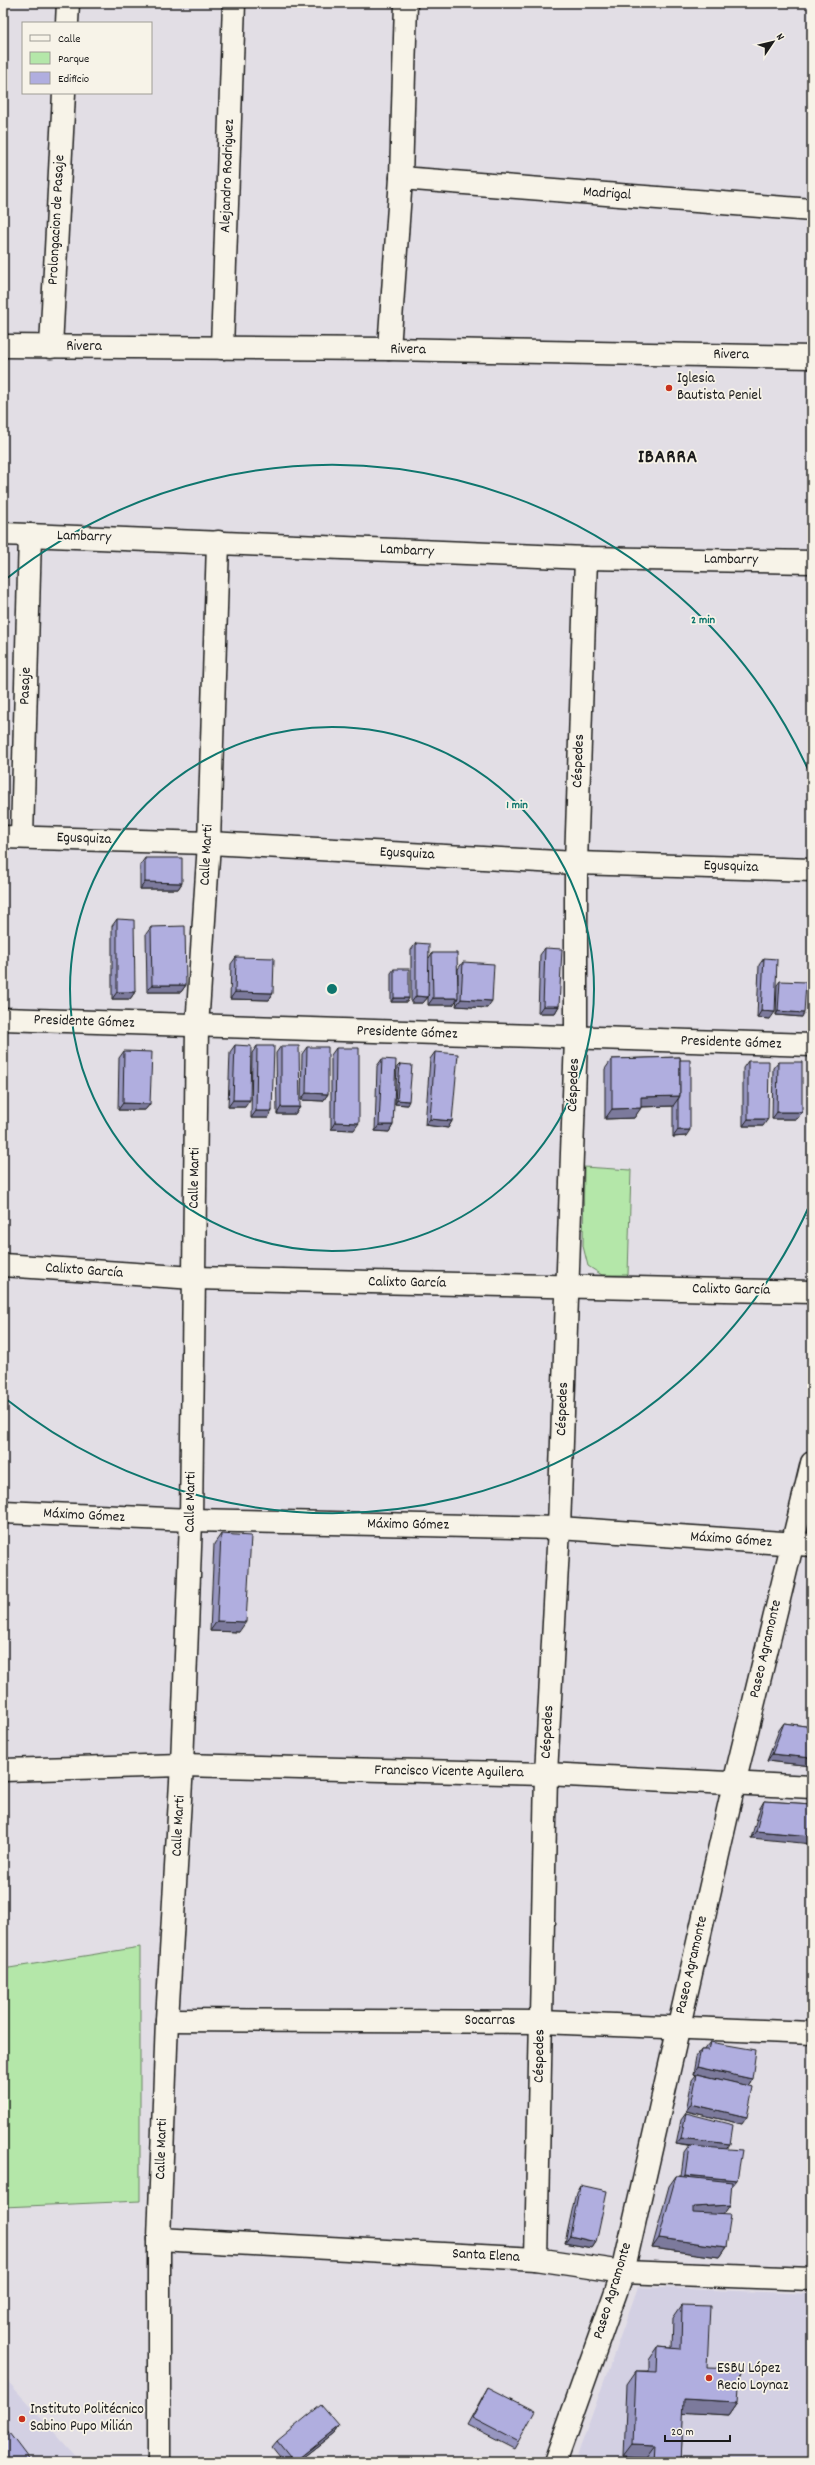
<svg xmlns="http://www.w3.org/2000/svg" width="815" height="2465" viewBox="0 0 815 2465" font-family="Dekko,sans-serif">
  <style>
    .built { fill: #d3d0e3 }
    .green { fill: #b4e7a9; stroke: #688262 }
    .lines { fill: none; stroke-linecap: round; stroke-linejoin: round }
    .minor-casing { stroke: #1c1c1c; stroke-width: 25 }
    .tertiary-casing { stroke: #1c1c1c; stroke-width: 25 }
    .secondary-casing { stroke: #1c1c1c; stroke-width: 25 }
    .minor { stroke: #f7f3e8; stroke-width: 22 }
    .tertiary { stroke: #f7f3e8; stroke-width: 22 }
    .secondary { stroke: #f7f3e8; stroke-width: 22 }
    .wall { fill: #9796c0; stroke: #1c1c1c }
    .shaded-wall { fill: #7b7a9c; stroke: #1c1c1c }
    .building { fill: #b0aedf; stroke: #1c1c1c }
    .ring { fill: none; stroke: #0f766e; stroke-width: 2 }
    .poi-dot { fill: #c8321e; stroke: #f7f3e8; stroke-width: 1.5 }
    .labels { text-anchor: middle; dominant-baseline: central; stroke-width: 3.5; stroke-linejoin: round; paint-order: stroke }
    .street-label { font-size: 15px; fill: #1c1c1c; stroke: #f7f3e8 }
    .poi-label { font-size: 15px; fill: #1c1c1c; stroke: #f7f3e8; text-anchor: start }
    .district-label { font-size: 19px; font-weight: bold; letter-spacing: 1px; fill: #1c1c1c; stroke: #f7f3e8 }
    .centre { fill: #0f766e; stroke: #f7f3e8; stroke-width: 2 }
    .ring-label { font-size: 12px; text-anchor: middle; font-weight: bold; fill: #0f766e; stroke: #f7f3e8; stroke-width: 3.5; stroke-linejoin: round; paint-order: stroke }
  </style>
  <rect width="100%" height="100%" fill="#e2dee5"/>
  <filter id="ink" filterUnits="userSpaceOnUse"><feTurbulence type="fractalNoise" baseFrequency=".025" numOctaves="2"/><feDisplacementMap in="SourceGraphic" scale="8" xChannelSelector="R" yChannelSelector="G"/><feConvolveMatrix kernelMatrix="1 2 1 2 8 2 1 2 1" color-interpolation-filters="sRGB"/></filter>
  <g filter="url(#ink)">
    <!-- built -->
    <g class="built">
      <polygon points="638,2287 812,2294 812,2462 575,2462"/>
      <polygon points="3,2376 81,2462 3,2462"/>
    </g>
    <!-- green -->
    <g class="green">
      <polygon points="584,1167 631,1170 628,1275 602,1275 588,1266 583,1246"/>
      <polygon points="140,1947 140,2201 3,2207 3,1969"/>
    </g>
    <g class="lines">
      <!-- minor casing -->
      <g class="minor-casing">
        <g id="minor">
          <polyline points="67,23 68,3"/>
          <polyline points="401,178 812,210"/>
          <polyline points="3,346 389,349 812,357"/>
          <polyline points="51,347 64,93"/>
          <polyline points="222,348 234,3"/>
          <polyline points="389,349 401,178 406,3"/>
          <polyline points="3,534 586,558 812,562"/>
          <polyline points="3,837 209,843 576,863 812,870"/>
          <polyline points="22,837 30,535"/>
          <polyline points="3,1265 194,1278 812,1292"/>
          <polyline points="3,1512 191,1520 559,1528 812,1545"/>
          <polyline points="3,1770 182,1765 546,1774 812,1787"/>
          <polyline points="167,2020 541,2022 812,2033"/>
          <polyline points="159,2239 536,2259 623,2272 812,2279"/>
          <polyline points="536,2259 546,1774 559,1528 576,1038 576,863 586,558"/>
          <polyline points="159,2462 159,2239 167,2020 182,1765 191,1520 197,1027 209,843 218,542"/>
        </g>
      </g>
      <!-- tertiary casing -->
      <g class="tertiary-casing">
        <polyline id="tertiary" points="555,2462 623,2272 734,1784 812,1463"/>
      </g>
      <!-- secondary casing -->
      <g class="secondary-casing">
        <polyline id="secondary" points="3,1019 812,1045"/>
      </g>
      <!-- minor -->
      <use href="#minor" class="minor"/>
      <!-- tertiary -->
      <use href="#tertiary" class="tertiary"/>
      <!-- secondary -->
      <use href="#secondary" class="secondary"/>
    </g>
    <!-- wall -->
    <g class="wall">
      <polygon points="145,858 182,883 178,889 140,889 140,865"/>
      <polygon points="117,919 135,992 130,999 112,999 112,926"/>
      <polygon points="151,927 186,985 181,992 147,992 146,934"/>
      <polygon points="416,943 429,958 432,953 458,984 458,969 463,962 487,1008 456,1006 457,999 453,1005 428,1005 428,994 428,997 423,1003 411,1003 411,950"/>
      <polygon points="545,948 559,1006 555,1013 538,1013 540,955"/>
      <polygon points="236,957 273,993 269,1000 230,999 231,964"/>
      <polygon points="764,958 770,1019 757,1018 759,965"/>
      <polygon points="812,962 812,1020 809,1019 810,964"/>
      <polygon points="394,969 407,1002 391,1002 391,973"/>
      <polygon points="780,981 802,1017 776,1015 777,985"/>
      <polygon points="235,1045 245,1107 228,1107 230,1052"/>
      <polygon points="257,1046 272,1111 268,1118 251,1118 252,1053"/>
      <polygon points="281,1046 300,1107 295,1114 277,1114 276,1053"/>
      <polygon points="307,1047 328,1094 323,1101 301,1100 302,1054"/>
      <polygon points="336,1048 354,1130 331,1129 331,1055"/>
      <polygon points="124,1051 150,1104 145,1110 118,1110 119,1058"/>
      <polygon points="435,1052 452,1121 448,1128 425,1125 430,1059"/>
      <polygon points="680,1057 686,1136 673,1137 673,1106 641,1107 634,1118 605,1119 605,1069 612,1059"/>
      <polygon points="382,1059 393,1125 389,1132 375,1131 377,1066"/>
      <polygon points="748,1061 763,1126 743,1126 743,1068"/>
      <polygon points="778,1062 802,1112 797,1119 772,1119 773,1068"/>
      <polygon points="400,1064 407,1105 395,1104 397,1067"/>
      <polygon points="221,1534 239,1632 210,1631 214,1544"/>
      <polygon points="784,1723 812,1727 812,1766 767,1761 779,1730"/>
      <polygon points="764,1801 812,1804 751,1838 760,1808"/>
      <polygon points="710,2042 752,2079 748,2086 742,2124 686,2111 692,2080 696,2075 693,2074 696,2057 701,2050 704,2050 705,2048"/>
      <polygon points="686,2113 727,2149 737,2180 731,2186 730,2205 723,2214 726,2247 719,2257 652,2248 669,2186 676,2176 681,2176 684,2153 689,2146 692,2147 676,2144 681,2120"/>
      <polygon points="580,2185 596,2242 592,2248 565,2243 576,2192"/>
      <polygon points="682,2305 707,2368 738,2402 729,2415 683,2412 681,2462 647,2462 647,2457 624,2456 627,2384 636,2371 649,2371 649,2360 658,2347 672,2348 673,2318"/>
      <polygon points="488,2387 518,2442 514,2449 467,2425 484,2394"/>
      <polygon points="339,2426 334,2433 297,2462 284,2462 272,2447 277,2441"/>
    </g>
    <!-- shaded-wall -->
    <g class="shaded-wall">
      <polygon points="145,882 182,883 178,889 140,889"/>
      <polygon points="152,985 186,985 181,992 147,992"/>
      <polygon points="117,992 135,992 130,999 112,999"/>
      <polygon points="235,992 273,993 269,1000 230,999"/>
      <polygon points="416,996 428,997 423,1003 411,1003"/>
      <polygon points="394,998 409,998 407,1002 391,1002"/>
      <polygon points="433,998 458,998 453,1005 428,1005"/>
      <polygon points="461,999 492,1001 487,1008 456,1006"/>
      <polygon points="543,1006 559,1006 555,1013 538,1013"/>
      <polygon points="761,1011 775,1012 770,1019 757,1018"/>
      <polygon points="778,1011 804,1013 802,1017 776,1015"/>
      <polygon points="812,1015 812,1020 809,1019"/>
      <polygon points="306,1093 328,1094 323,1101 301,1100"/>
      <polygon points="680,1096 673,1106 634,1107 641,1097"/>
      <polygon points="233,1100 250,1100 245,1107 228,1107"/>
      <polygon points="397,1100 409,1101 407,1105 395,1104"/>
      <polygon points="123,1103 150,1104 145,1110 118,1110"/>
      <polygon points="281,1107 300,1107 295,1114 277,1114"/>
      <polygon points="641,1108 634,1118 605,1119 612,1109"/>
      <polygon points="256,1111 272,1111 268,1118 251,1118"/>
      <polygon points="777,1112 802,1112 797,1119 772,1119"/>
      <polygon points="430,1119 452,1121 448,1128 425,1125"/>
      <polygon points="748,1119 768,1119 763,1126 743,1126"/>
      <polygon points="335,1122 359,1123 354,1130 331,1129"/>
      <polygon points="379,1125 393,1125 389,1132 375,1131"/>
      <polygon points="678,1130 690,1130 686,1136 673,1137"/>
      <polygon points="217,1621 246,1622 239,1632 210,1631"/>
      <polygon points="772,1754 812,1758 812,1766 767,1761"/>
      <polygon points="756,1831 812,1836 812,1844 751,1838"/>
      <polygon points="697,2067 752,2079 748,2086 697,2074 696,2075 693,2074"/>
      <polygon points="691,2104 747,2117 742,2124 686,2111"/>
      <polygon points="681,2138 730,2144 725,2151 676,2144"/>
      <polygon points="685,2175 737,2180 732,2186 680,2182"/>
      <polygon points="730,2205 723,2215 686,2217 693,2207"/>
      <polygon points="570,2236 596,2242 592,2248 565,2243"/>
      <polygon points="659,2238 726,2247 719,2257 652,2248"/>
      <polygon points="684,2399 738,2402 729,2415 675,2412"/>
      <polygon points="339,2426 334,2433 297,2462 294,2462"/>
      <polygon points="633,2444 656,2445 647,2457 624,2456"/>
    </g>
    <!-- building -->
    <g class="building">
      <polygon points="145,858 182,858 182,883 145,882"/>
      <polygon points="117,919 134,920 135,992 117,992"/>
      <polygon points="185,926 186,985 152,985 151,927"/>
      <polygon points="416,943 429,944 428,997 416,996"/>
      <polygon points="545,948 562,949 559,1006 543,1006"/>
      <polygon points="432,953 457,953 458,998 433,998"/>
      <polygon points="236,957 274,958 273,993 235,992"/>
      <polygon points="764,958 777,959 775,1012 761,1011"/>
      <polygon points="463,962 494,964 492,1001 461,999"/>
      <rect x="394" y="969" width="15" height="29"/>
      <polygon points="780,981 806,982 804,1013 778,1011"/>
      <polygon points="235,1045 251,1046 250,1100 233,1100"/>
      <polygon points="257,1046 274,1046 272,1111 256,1111"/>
      <polygon points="281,1046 299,1046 300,1107 281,1107"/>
      <polygon points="307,1047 328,1047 328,1094 306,1093"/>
      <polygon points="336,1048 359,1048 359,1123 335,1122"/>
      <polygon points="124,1051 152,1052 150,1104 123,1103"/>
      <polygon points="435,1052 458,1054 452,1121 430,1119"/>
      <polygon points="680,1057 680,1096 641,1097 641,1108 612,1109 612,1059"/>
      <polygon points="382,1059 396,1060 393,1125 379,1125"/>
      <polygon points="680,1060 690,1060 690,1130 678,1130 678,1100 680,1096"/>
      <polygon points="748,1061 769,1061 768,1119 748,1119"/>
      <polygon points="778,1062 802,1062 802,1112 777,1112"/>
      <polygon points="400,1064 412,1065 409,1101 397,1100"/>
      <polygon points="221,1534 251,1536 246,1622 217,1621"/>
      <polygon points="784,1723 812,1727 812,1758 772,1754"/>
      <polygon points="764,1801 812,1804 812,1836 756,1831"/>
      <polygon points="710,2042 756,2050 752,2079 697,2067 701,2050 708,2050"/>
      <polygon points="697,2074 753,2087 747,2117 691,2104"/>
      <polygon points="686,2113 733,2125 730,2144 681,2138"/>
      <polygon points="689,2146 742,2150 737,2180 685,2175"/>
      <polygon points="676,2176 732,2182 730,2205 693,2207 693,2213 731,2215 726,2247 659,2238"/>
      <polygon points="580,2185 607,2191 596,2242 570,2236"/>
      <polygon points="682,2305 710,2306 707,2368 740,2369 738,2402 684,2399 681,2462 655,2462 656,2445 633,2444 636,2371 657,2372 658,2347 681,2349"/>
      <polygon points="488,2387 535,2411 518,2442 472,2418"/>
      <polygon points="321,2405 339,2426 294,2462 277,2441"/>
      <polygon points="3,2425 31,2462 3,2462"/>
      <polygon points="351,2458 354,2462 347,2462"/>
      <polygon points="470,2459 474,2462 468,2462"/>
      <polygon points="340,2460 342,2462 338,2462"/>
    </g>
  </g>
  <!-- distance rings -->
  <g class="ring">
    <circle cx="332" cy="989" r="262"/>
    <path d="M811 1202A524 524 0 0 1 6 1399M6 579A524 524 0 0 1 811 776"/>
  </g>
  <!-- markers -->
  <g class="poi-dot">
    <circle cx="669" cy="388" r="4"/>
    <circle cx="709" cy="2378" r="4"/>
    <circle cx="22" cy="2419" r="4"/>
  </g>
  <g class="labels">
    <!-- street labels -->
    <g class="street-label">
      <text transform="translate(228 176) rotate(-88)">Alejandro Rodriguez</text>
      <text transform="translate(607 194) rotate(4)">Madrigal</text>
      <text transform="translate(57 220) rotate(-87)">Prolongacion de Pasaje</text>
      <text x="84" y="347">Rivera</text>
      <text transform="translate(408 350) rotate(1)">Rivera</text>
      <text transform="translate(731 355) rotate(1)">Rivera</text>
      <text transform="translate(84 537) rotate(2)">Lambarry</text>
      <text transform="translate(407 551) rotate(3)">Lambarry</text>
      <text transform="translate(731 560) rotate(1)">Lambarry</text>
      <text transform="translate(26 686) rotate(-88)">Pasaje</text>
      <text transform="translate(579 761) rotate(-88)">Céspedes</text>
      <text transform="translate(84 839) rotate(2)">Egusquiza</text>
      <text transform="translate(407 854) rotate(3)">Egusquiza</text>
      <text transform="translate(207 855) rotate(-87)">Calle Marti</text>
      <text transform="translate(731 867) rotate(2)">Egusquiza</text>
      <text transform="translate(84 1022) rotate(2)">Presidente Gómez</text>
      <text transform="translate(407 1033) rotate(2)">Presidente Gómez</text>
      <text transform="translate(731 1043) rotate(2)">Presidente Gómez</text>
      <text transform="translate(574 1085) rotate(-88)">Céspedes</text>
      <text transform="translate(195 1178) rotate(-89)">Calle Marti</text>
      <text transform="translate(84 1271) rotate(4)">Calixto García</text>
      <text transform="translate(407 1283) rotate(1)">Calixto García</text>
      <text transform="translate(731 1290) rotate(1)">Calixto García</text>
      <text transform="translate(563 1409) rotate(-88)">Céspedes</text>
      <text transform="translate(191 1502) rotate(-89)">Calle Marti</text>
      <text transform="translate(84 1516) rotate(3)">Máximo Gómez</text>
      <text transform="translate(408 1525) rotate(1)">Máximo Gómez</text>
      <text transform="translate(731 1540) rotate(4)">Máximo Gómez</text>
      <text transform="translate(766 1649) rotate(-77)">Paseo Agramonte</text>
      <text transform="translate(548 1732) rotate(-87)">Céspedes</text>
      <text transform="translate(449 1772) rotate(1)">Francisco Vicente Aguilera</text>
      <text transform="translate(179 1826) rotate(-87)">Calle Marti</text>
      <text transform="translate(692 1965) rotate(-77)">Paseo Agramonte</text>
      <text x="490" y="2021">Socarras</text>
      <text transform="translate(540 2056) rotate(-89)">Céspedes</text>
      <text transform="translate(162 2149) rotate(-88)">Calle Marti</text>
      <text transform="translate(486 2256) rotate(3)">Santa Elena</text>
      <text transform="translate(613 2291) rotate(-73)">Paseo Agramonte</text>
    </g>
    <!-- poi labels -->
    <g class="poi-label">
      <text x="677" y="379">Iglesia<tspan x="677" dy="17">Bautista Peniel</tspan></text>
      <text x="717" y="2369">ESBU López<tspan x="717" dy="17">Recio Loynaz</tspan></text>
      <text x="30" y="2410">Instituto Politécnico<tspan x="30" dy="17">Sabino Pupo Milián</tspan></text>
    </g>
    <!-- district labels -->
    <g class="district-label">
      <text x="668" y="458">IBARRA</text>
    </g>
  </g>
  <circle cx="332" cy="989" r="6" class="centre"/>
  <g class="ring-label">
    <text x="703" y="623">2 min</text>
    <text x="517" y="808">1 min</text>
  </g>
  <!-- margin -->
  <rect width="815" height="2465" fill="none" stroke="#f7f3e8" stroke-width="16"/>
  <rect x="8" y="8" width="799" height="2449" fill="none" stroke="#1c1c1c" stroke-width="1.5" filter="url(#ink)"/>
  <!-- legend -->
  <rect x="22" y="22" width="130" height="72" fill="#f7f3e8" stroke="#9f9d96"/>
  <rect x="30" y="35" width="20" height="6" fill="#f7f3e8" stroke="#9f9d96"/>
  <text x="58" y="42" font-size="12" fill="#1c1c1c">Calle</text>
  <rect x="30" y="52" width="20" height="12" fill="#b4e7a9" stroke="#9f9d96"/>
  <text x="58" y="62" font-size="12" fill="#1c1c1c">Parque</text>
  <rect x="30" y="72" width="20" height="12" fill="#b0aedf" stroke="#9f9d96"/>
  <text x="58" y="82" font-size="12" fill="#1c1c1c">Edificio</text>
  <!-- north arrow -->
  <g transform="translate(773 42) rotate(55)" stroke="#f7f3e8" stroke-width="3" paint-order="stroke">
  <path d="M0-3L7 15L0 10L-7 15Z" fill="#1c1c1c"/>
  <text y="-6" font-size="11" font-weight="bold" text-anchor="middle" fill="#1c1c1c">N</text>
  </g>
  <!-- scale -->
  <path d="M665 2435v6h65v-6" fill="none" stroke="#1c1c1c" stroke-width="2"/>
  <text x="671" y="2435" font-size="12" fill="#1c1c1c" stroke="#f7f3e8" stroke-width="3" paint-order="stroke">20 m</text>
</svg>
